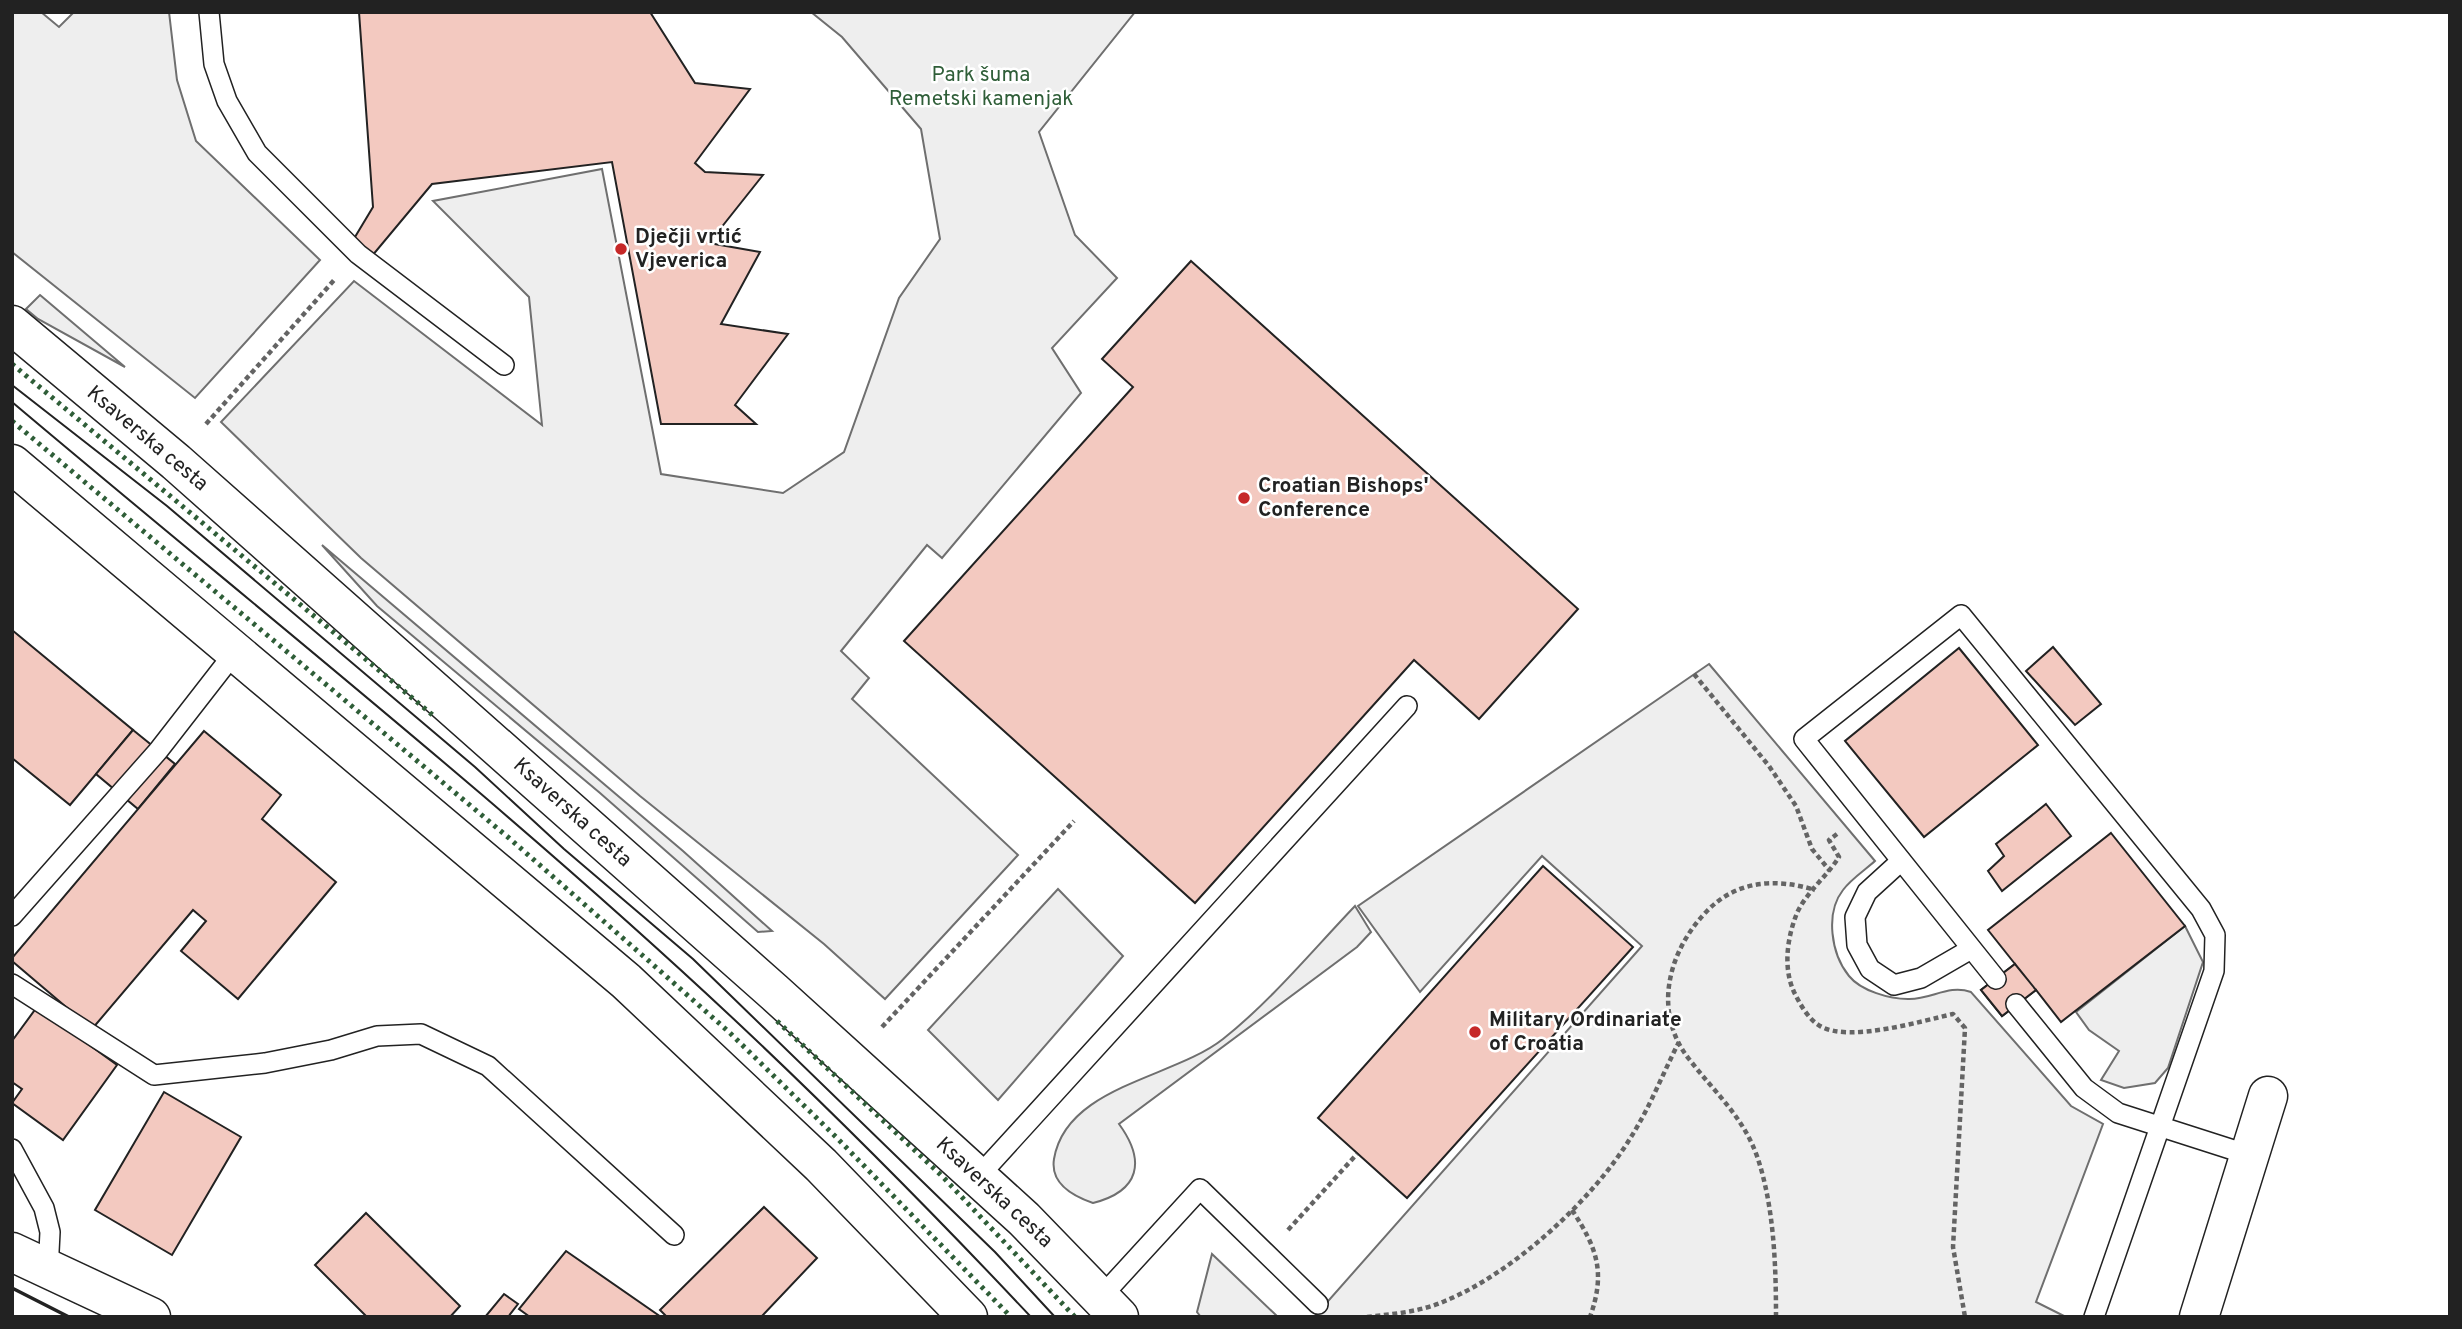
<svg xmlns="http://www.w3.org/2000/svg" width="2462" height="1329" viewBox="0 0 2462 1329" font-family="Overpass,sans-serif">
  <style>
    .green { fill: #eee; stroke: #6f6f6f; stroke-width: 2 }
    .building { fill: #f3c9c0; stroke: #222; stroke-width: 2 }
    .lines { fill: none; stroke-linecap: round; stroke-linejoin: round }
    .lane-casing { stroke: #222; stroke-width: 22 }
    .street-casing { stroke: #222; stroke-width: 41 }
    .secondary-casing { stroke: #222; stroke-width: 41 }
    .path { stroke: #646464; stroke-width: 4.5; stroke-dasharray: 5 3.5; stroke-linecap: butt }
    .lane { stroke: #fff; stroke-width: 19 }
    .street { stroke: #fff; stroke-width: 38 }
    .secondary { stroke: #fff; stroke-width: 38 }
    .tram { stroke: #222; stroke-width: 2 }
    .hedge { stroke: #2f5e38; stroke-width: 5; stroke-dasharray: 3.5 5; stroke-linecap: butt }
    .wall { stroke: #222; stroke-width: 3.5 }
    .poi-dot { fill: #c62828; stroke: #fff; stroke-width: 2.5 }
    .labels { text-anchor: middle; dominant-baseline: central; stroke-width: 5; stroke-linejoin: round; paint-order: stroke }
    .park-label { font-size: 21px; fill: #2f5e38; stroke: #fff }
    .poi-label { font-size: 21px; font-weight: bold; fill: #222; stroke: #fff; text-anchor: start }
    .street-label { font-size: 21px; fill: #222; stroke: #fff }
  </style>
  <rect width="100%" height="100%" fill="#fff"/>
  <!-- green -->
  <g class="green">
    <polygon points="12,12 41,12 59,27 74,12 169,12 177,80 196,141 320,260 195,398 12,252"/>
    <polygon points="811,12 1135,12 1039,132 1075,235 1117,278 1052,348 1081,393 942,558 927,545 841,651 869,678 852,699 1018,855 885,999 824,944 640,796 361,558 221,422 354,281 542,425 529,297 433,201 602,169 661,474 783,493 844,452 899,298 940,239 921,129 842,37"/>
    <polygon points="40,295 125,367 38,319 26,309"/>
    <polygon points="322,545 683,851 772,931 758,932 600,793 377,606"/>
    <path d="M1709,664L1875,861C1865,870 1851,879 1843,890C1825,913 1831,954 1849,976C1861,991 1890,999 1908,999C1931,1000 1948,984 1971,992L2071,1106L2103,1124L2036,1302L2066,1317H1314L1642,946L1542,856L1420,992L1358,906Z"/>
    <polygon points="1058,889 1123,956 998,1100 928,1030"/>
    <path d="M1355,906L1371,932L1357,947L1119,1124C1146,1161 1140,1191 1093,1203C1073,1196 1050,1184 1054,1159C1066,1086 1174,1078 1223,1039C1271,1001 1312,951 1355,906Z"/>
    <polygon points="2185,926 2203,962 2168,1068 2155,1083 2124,1088 2101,1080 2119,1051 2089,1030 2076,1012"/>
    <polygon points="1212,1254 1278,1317 1201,1317 1197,1312"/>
  </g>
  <!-- building -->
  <g class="building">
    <polygon points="359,12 650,12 695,83 750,89 695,163 705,172 763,175 709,243 760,252 721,324 788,334 735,405 756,424 661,424 612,162 432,184 372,256 352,242 373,207"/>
    <polygon points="1191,261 1578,609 1479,719 1414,660 1195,903 904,641 1133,387 1102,359"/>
    <polygon points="12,630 133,730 70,805 12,758"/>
    <polygon points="2053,647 2101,704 2075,725 2026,671"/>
    <polygon points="1959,648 2038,745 1924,837 1845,741"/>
    <polygon points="133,730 175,764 138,809 96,774"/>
    <polygon points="204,731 281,795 262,819 336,882 238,999 181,951 206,921 193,910 92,1029 12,961 12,958"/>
    <polygon points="2046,804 2071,836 2002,891 1988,871 2004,856 1996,844"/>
    <polygon points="2111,833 2185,926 2061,1022 2036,990 2002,1016 1981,990 2015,964 1988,930"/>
    <polygon points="1543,866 1633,947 1407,1198 1318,1118"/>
    <polygon points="2015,964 2036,990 2002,1016 1981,990"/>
    <polygon points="37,1007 117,1065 63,1140 12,1103 22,1089 12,1082 12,1041"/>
    <polygon points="164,1092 241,1137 172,1255 95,1210"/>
    <polygon points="764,1207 817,1258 761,1317 667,1317 660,1310"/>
    <polygon points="366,1213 460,1306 450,1317 367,1317 315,1265"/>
    <polygon points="566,1251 661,1317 530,1317 519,1309"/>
    <polygon points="504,1294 518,1304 508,1317 485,1317"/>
  </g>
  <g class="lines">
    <!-- lane casing -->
    <g class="lane-casing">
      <g id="lane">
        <polyline points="209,12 214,64 227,101 257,153 358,254 504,365"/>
        <polyline points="1901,861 1867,892 1855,917 1857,945 1870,969 1894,985 1921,978 1971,949"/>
        <polyline points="12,916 158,751 235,652"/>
        <polyline points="1996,979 1804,739 1961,615 2201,909 2215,935 2214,971 2094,1317"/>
        <polyline points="12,984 154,1075 265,1063 331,1050 377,1036 421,1034 488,1066 674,1235"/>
        <polyline points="2016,1004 2084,1088 2118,1113 2249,1155"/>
        <polyline points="12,1149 44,1208 50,1232 48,1271"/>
        <polyline points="978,1177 1407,706"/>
        <polyline points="1101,1297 1200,1189 1318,1304"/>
      </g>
    </g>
    <!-- street casing -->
    <g class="street-casing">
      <g id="street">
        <polyline points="12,1252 151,1317"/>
        <polyline points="2199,1317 2268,1096"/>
      </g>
    </g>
    <!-- secondary casing -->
    <g class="secondary-casing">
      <g id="secondary">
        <polyline points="12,325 176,462 774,992 1024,1219 1119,1317"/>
        <polyline points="12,464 626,981 821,1165 968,1317"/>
      </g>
    </g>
    <!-- path -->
    <g class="path">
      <polyline points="206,424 336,278"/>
      <polyline points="1694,674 1769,766 1796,806 1812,849 1830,871"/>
      <path d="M1837,834L1829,840L1839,857C1827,876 1806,893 1797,913C1787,938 1783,968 1794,992C1800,1004 1808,1019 1820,1026C1849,1043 1921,1021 1953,1014L1965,1028L1953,1247L1965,1317"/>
      <polyline points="882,1027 1074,821"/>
      <path d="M1572,1210C1597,1248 1606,1272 1590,1317"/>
      <polyline points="1288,1230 1357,1154"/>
      <path d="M1367,1317C1393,1314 1420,1312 1445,1301C1513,1273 1593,1200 1631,1137C1650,1107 1663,1073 1679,1042"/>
      <path d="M1776,1317C1776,1265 1774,1208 1758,1159C1744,1117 1715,1093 1689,1059C1652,1012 1668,951 1707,911C1737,880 1776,878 1815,890"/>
    </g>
    <!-- lane -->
    <use href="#lane" class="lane"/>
    <!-- street -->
    <use href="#street" class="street"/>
    <!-- secondary -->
    <use href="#secondary" class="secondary"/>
    <!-- tram -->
    <g class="tram">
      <polyline points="12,385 167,506 475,767 564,849 693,959 995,1252 1055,1317"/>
      <path d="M12,402C256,608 507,806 739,1024C840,1119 937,1217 1031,1317"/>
    </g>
    <!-- hedge -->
    <g class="hedge">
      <polyline points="12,364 435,717"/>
      <polyline points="12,421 509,838 650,962 729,1032 836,1137 1011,1317"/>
      <polyline points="777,1021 942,1176 1075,1317"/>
    </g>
    <!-- wall -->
    <polyline class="wall" points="12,1288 69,1317"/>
  </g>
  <!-- markers -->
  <g class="poi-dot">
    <circle cx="621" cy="249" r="7"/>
    <circle cx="1244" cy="498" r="7"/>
    <circle cx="1475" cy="1032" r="7"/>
  </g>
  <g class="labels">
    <!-- park labels -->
    <g class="park-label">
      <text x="981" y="75">Park šuma<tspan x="981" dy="24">Remetski kamenjak</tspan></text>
    </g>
    <!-- poi labels -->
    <g class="poi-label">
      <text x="635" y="237">Dječji vrtić<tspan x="635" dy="24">Vjeverica</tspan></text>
      <text x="1258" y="486">Croatian Bishops'<tspan x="1258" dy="24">Conference</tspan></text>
      <text x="1489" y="1020">Military Ordinariate<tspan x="1489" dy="24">of Croatia</tspan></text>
    </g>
    <!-- street labels -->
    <g class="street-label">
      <text transform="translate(147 439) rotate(40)">Ksaverska cesta</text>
      <text transform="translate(572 813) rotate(42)">Ksaverska cesta</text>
      <text transform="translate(994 1193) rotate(43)">Ksaverska cesta</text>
    </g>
  </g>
  <!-- border -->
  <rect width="2462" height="1329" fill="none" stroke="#222222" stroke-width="28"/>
</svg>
